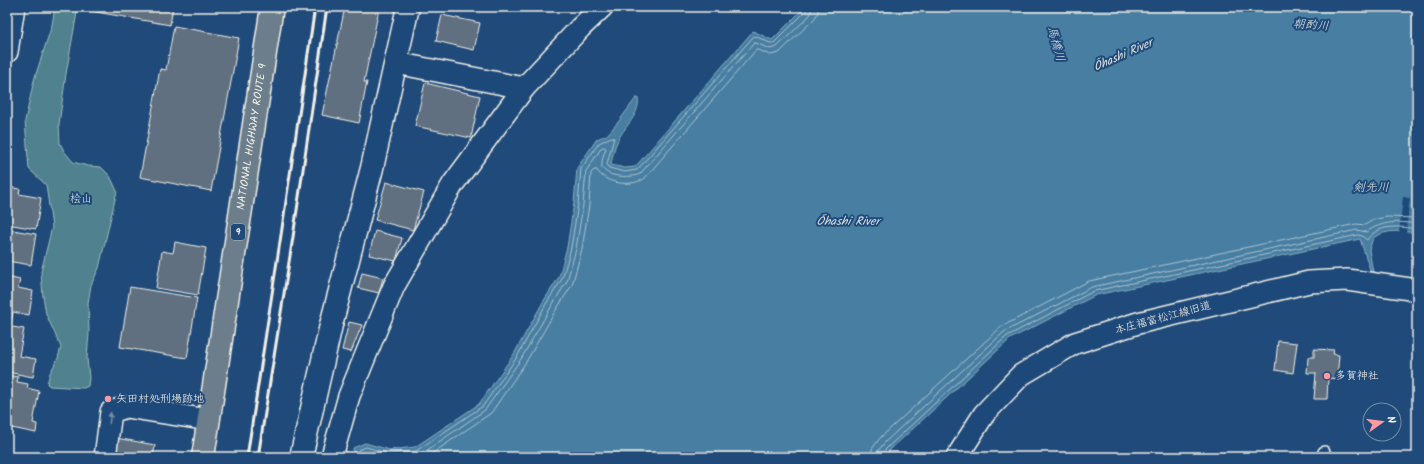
<svg xmlns="http://www.w3.org/2000/svg" width="1424" height="464" viewBox="0 0 1424 464" font-family="Kalam,'Klee One',sans-serif">
  <style>
    .green { fill: #50828e; stroke: #a2babb }
    .water { fill: #477ea2; stroke: #8cacbe }
    .pier { fill: #1f4a7a }
    .lines { fill: none; stroke-linecap: round; stroke-linejoin: round }
    .shore { stroke: #afc3cc; stroke-width: 1 }
    .building { fill: #607080; stroke: #f4f1e8 }
    .lane-casing { stroke: #f4f1e8; stroke-width: 14 }
    .street-casing { stroke: #f4f1e8; stroke-width: 24 }
    .secondary-casing { stroke: #f4f1e8; stroke-width: 25 }
    .highway-casing { stroke: #f4f1e8; stroke-width: 25 }
    .lane { stroke: #1f4a7a; stroke-width: 11 }
    .street { stroke: #1f4a7a; stroke-width: 21 }
    .secondary { stroke: #1f4a7a; stroke-width: 22 }
    .highway { stroke: #6c7d8c; stroke-width: 22 }
    .rail { stroke: #f4f1e8; stroke-width: 3 }
    .oneway { fill: #748da6 }
    .poi-dot { fill: #ff9aa2; stroke: #1f4a7a; stroke-width: 1.5 }
    .labels { text-anchor: middle; dominant-baseline: central; stroke-width: 4; stroke-linejoin: round; paint-order: stroke }
    .shield { fill: #1f4a7a; stroke: #b4bfc7; stroke-width: 1 }
    .shield-label { font-size: 10px; font-weight: bold; fill: #f4f1e8 }
    .street-label { font-size: 11px; fill: #f4f1e8; stroke: #1f4a7a }
    .park-label { font-size: 11px; fill: #dbe0da; stroke: #1f4a7a }
    .poi-label { font-size: 11px; fill: #f4f1e8; stroke: #1f4a7a; text-anchor: start }
    .water-label { font-size: 12px; font-style: italic; fill: #dae0de; stroke: #1f4a7a }
  </style>
  <rect width="100%" height="100%" fill="#1f4a7a"/>
  <filter id="ink" filterUnits="userSpaceOnUse"><feTurbulence type="fractalNoise" baseFrequency=".025" numOctaves="2"/><feDisplacementMap in="SourceGraphic" scale="8" xChannelSelector="R" yChannelSelector="G"/><feConvolveMatrix kernelMatrix="1 2 1 2 8 2 1 2 1" color-interpolation-filters="sRGB"/></filter>
  <g filter="url(#ink)">
    <!-- green -->
    <polygon class="green" points="55,7 78,7 66,74 59,124 60,143 64,151 73,162 88,166 101,167 110,176 117,191 99,268 91,285 88,303 89,333 87,358 89,378 88,386 84,388 50,386 47,384 50,373 58,358 61,347 46,314 43,296 41,272 52,227 46,185 29,169 25,121 34,80 52,25"/>
    <!-- water -->
    <path class="water" d="M805,7H1417V233C1402,231 1386,229 1373,238L1369,250L1373,272L1371,273L1360,239L1096,295L1010,339L891,449L884,457H354L353,448L365,443L390,450L415,447L479,404L514,354L543,302L559,277L567,247L574,203L577,168L597,139L607,135L619,121L636,98H638C641,114 624,127 618,140C614,147 612,158 611,165L625,168L635,167L753,31L772,40Z"/>
    <!-- pier -->
    <polygon class="pier" points="1403,197 1410,198 1406,233 1399,233"/>
    <g class="lines">
      <!-- shore -->
      <g class="shore">
        <polyline points="358,457 358,450 366,447 390,454 416,451 483,406 517,357 546,304 562,279 571,248 578,204 581,169 599,143 611,137 614,138 607,164 609,168 625,172 637,170 753,37 755,36 770,43 774,43 806,11 807,7"/>
        <path d="M412,457L420,455L485,410L521,359L551,307L567,281L576,249L583,205L586,171L602,147H604L606,148C604,154 601,161 602,167C606,178 632,178 640,174L754,43H756L770,49L777,47L810,15L812,7"/>
        <path d="M427,457L491,413L526,362L556,310L572,285L582,249L589,205L591,173L594,170H597C605,184 630,187 644,179L756,50H758L770,55L779,53L814,19L818,13V7"/>
        <polyline points="871,457 872,449 880,438 1001,327 1089,281 1356,224 1365,225 1373,220 1386,217 1417,218"/>
        <path d="M877,457L878,451L885,442L1004,332L1092,287L1357,230L1366,232C1383,221 1398,221 1417,224"/>
        <path d="M882,457V453L889,446L1007,336L1094,291L1358,235L1362,236L1367,240C1378,224 1398,226 1417,229"/>
      </g>
    </g>
    <!-- building -->
    <g class="building">
      <polygon points="85,7 173,7 170,25 85,10"/>
      <polygon points="345,7 369,7 379,9 364,82 367,82 359,123 322,115"/>
      <polygon points="442,15 480,23 474,50 436,41"/>
      <polygon points="174,26 239,38 211,191 140,177 160,69 166,70"/>
      <polygon points="425,83 480,96 471,138 415,126"/>
      <polygon points="386,182 424,192 413,230 375,220"/>
      <polygon points="7,187 20,189 19,194 41,198 36,229 7,224"/>
      <polygon points="7,229 36,234 31,265 7,261"/>
      <polygon points="375,231 402,238 396,261 369,255"/>
      <polygon points="175,242 206,248 198,295 156,288 162,251 173,253"/>
      <polygon points="362,273 383,278 379,293 358,288"/>
      <polygon points="7,277 20,280 18,288 33,291 29,315 13,312 11,324 7,323"/>
      <polygon points="130,287 197,298 187,358 120,347"/>
      <polygon points="349,322 362,325 351,352 342,350"/>
      <polygon points="7,326 24,329 19,356 36,359 33,377 7,372"/>
      <polygon points="1278,341 1297,343 1293,373 1275,370"/>
      <polygon points="1314,349 1334,350 1333,354 1339,355 1337,379 1328,378 1327,399 1314,399 1316,373 1307,373 1308,357 1314,357"/>
      <polygon points="7,375 18,377 17,382 28,384 27,388 39,391 33,423 37,424 36,433 7,427"/>
      <polygon points="116,438 155,445 153,457 113,457"/>
    </g>
    <g class="lines">
      <!-- lane casing -->
      <g class="lane-casing">
        <polyline id="lane" points="1324,452 1326,457"/>
      </g>
      <!-- street casing -->
      <g class="street-casing">
        <g id="street">
          <polyline points="7,52 14,7"/>
          <polyline points="396,63 524,88"/>
          <polyline points="332,456 349,396 394,286 453,184 524,88 580,28 602,7"/>
          <polyline points="105,457 111,412 126,407 209,420"/>
          <polyline points="957,457 984,414 1021,375 1075,343 1138,323 1309,282 1347,280 1417,290"/>
        </g>
      </g>
      <!-- secondary casing -->
      <g class="secondary-casing">
        <polyline id="secondary" points="301,457 331,325 372,168 408,7"/>
      </g>
      <!-- highway casing -->
      <g class="highway-casing">
        <g id="highway">
          <path id="s1" d="M203,457L272,7"/>
        </g>
      </g>
      <!-- lane -->
      <use href="#lane" class="lane"/>
      <!-- street -->
      <use href="#street" class="street"/>
      <!-- secondary -->
      <use href="#secondary" class="secondary"/>
      <!-- highway -->
      <use href="#highway" class="highway"/>
      <!-- rail -->
      <g class="rail">
        <polyline points="247,457 281,235 315,7"/>
        <polyline points="258,457 293,237 327,7"/>
      </g>
    </g>
    <!-- one-way arrows -->
    <defs><path id="oneway-solid" d="M-6-.8H1V-3.2L6.5 0L1 3.2V.8H-6Z"/></defs>
    <use class="oneway" href="#oneway-solid" transform="translate(110 418) rotate(-82)"/>
  </g>
  <!-- markers -->
  <g class="poi-dot">
    <circle cx="1327" cy="376" r="4"/>
    <circle cx="108" cy="399" r="4"/>
  </g>
  <g class="labels">
    <!-- shield labels -->
    <rect class="shield" x="231" y="224" width="14" height="16" rx="3"/>
    <g class="shield-label">
      <text x="238" y="232">9</text>
    </g>
    <!-- street labels -->
    <g class="street-label">
      <text stroke="none"><textPath href="#s1" startOffset="324">NATIONAL HIGHWAY ROUTE 9</textPath></text>
      <text transform="translate(1163 318) rotate(-15)">本庄福富松江線旧道</text>
    </g>
    <!-- park labels -->
    <g class="park-label">
      <text x="81" y="199">桧山</text>
    </g>
    <!-- poi labels -->
    <g class="poi-label">
      <text x="1335" y="376">多賀神社</text>
      <text x="116" y="399">矢田村処刑場跡地</text>
    </g>
    <!-- water labels -->
    <g class="water-label">
      <text transform="translate(1311 25) rotate(4)">朝酌川</text>
      <text transform="translate(1056 44) rotate(75)">馬橋川</text>
      <text transform="translate(1123 55) rotate(-24)">Ōhashi River</text>
      <text x="1371" y="187">剣先川</text>
      <text x="848" y="221">Ōhashi River</text>
    </g>
  </g>
  <!-- margin -->
  <rect width="1424" height="464" fill="none" stroke="#1f4a7a" stroke-width="24"/>
  <rect x="12" y="12" width="1400" height="440" fill="none" stroke="#f4f1e8" stroke-width="1.5" filter="url(#ink)"/>
  <!-- north arrow -->
  <g transform="translate(1382 422) rotate(76)"><circle r="19" fill="#1f4a7a" stroke="#748da6"/>
  <path d="M0-3L7 15L0 10L-7 15Z" fill="#ff9aa2"/>
  <text y="-6" font-size="11" font-weight="bold" text-anchor="middle" fill="#f4f1e8">N</text>
  </g>
</svg>
